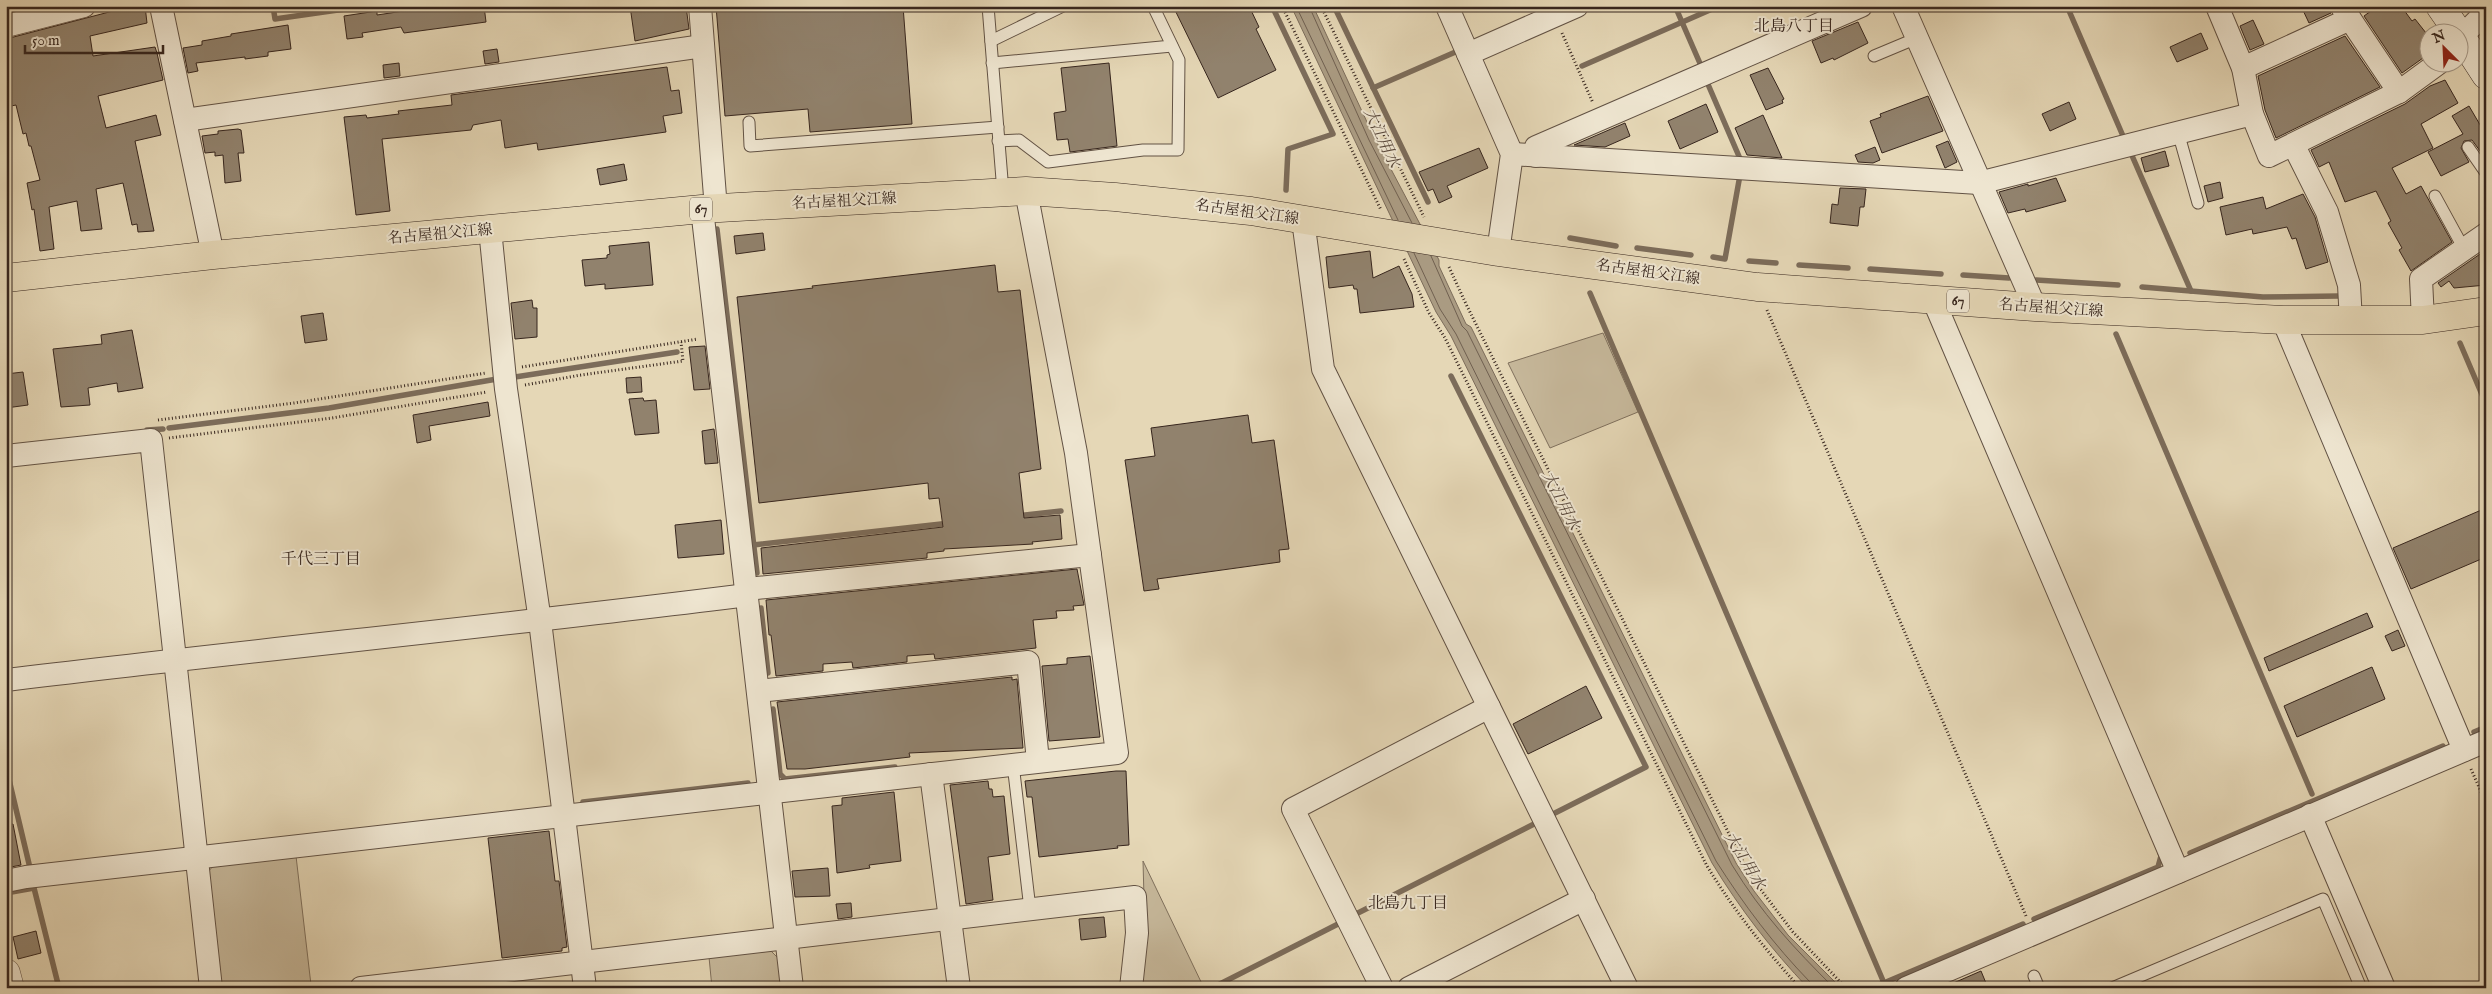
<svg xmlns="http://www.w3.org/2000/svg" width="2492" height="994" viewBox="0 0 2492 994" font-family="'IM FELL English','Noto Serif JP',serif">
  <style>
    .green { fill: #c7b99c; stroke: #7f705d }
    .water { fill: #aa9b82; stroke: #7c6c5a }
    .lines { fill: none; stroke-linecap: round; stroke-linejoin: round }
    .shore { stroke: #706050; stroke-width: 1 }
    .stream { stroke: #7c6c5a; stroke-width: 5.5 }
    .building { fill: #91826d; stroke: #37261e }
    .service-casing { stroke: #625244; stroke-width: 13 }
    .minor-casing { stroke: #625244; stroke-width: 24 }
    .tertiary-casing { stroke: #625244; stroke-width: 29 }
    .secondary-casing { stroke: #37261e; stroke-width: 29 }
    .primary-casing { stroke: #37261e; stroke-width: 29 }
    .path { stroke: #37261e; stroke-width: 3; stroke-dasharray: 1 2.5; stroke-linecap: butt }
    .service { stroke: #eee5d0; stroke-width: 11 }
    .minor { stroke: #eee5d0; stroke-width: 22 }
    .tertiary { stroke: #eee5d0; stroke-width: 28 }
    .secondary { stroke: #eee5d0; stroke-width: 28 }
    .primary { stroke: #e5d7b6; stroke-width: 28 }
    .labels { text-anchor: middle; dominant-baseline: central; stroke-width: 4; stroke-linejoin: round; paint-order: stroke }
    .shield { fill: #eee5d0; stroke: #6e5f53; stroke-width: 1 }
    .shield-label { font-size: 14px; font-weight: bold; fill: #37261e }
    .street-label { font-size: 15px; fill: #37261e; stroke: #eee5d0 }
    .neighbourhood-label { font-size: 16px; fill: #37261e; stroke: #eee5d0 }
    .water-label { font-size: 16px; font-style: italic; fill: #5a493c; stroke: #eee5d0 }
  </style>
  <rect width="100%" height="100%" fill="#e5d7b6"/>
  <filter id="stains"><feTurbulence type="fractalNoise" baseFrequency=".004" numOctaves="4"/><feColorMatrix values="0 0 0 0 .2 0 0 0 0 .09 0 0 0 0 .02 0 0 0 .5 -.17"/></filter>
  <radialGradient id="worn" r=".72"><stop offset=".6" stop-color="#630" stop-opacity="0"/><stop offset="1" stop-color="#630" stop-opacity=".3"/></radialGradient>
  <!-- green -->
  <g class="green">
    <polygon points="1603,333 1638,412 1550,448 1508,363"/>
    <polygon points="296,856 311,985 286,988 221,988 207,873 214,865"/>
    <polygon points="1143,861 1203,986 1201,988 1139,988 1145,934"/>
    <polygon points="771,951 779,959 782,988 712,988 709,957"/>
  </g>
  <!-- water -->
  <path class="water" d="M1291,6H1313L1374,137L1439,260V266L1466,324L1471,327L1736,863L1754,891L1788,935L1841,988H1808C1771,949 1740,909 1712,863L1451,336L1436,312Z"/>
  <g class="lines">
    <!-- shore -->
    <g class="shore">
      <polyline points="1296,6 1398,220"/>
      <polyline points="1309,6 1369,140 1412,223"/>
      <path d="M1414,253L1440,309L1456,334L1716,861C1744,905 1774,945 1810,982L1811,988"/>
      <path d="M1431,256L1462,326L1467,331L1732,865C1762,914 1793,947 1834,988"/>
    </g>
    <!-- stream -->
    <g class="stream">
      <polyline points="273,6 275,19 366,6"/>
      <polyline points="1272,6 1333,134 1288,149 1286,190"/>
      <polyline points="1334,6 1428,202"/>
      <polyline points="1675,6 1702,68"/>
      <polyline points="2067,6 2123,136"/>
      <polyline points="1582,66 1719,6"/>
      <polyline points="1707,82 1741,161"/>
      <polyline points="1373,88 1460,50"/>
      <polyline points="2130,151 2191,291"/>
      <polyline points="717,229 757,573"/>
      <polyline points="1570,238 1616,246"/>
      <polyline points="1637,248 1691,255"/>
      <polyline points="1713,257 1725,259 1740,175"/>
      <polyline points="1749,261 1776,263"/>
      <polyline points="1799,265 1848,268"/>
      <polyline points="1870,269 1941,274"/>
      <polyline points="1963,275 2009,278"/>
      <polyline points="2036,280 2118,285"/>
      <polyline points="2142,287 2263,297 2339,296"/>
      <polyline points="1590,293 1884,983"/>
      <polyline points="2116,334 2312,794"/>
      <polyline points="2460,343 2486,404"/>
      <polyline points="1451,376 1646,767 1553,814"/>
      <polyline points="515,377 677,352"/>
      <polyline points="169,428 329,408 497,379"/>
      <polyline points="147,430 163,429"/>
      <polyline points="1016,516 1061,511"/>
      <polyline points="753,545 950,523"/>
      <polyline points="761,608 768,673"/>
      <polyline points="773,709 780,774 785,779 895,767"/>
      <polyline points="2474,732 2486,727"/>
      <polyline points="6,767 30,868 35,867"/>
      <polyline points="583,802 748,783"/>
      <polyline points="2190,853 2443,746"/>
      <polyline points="6,893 34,888 59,988"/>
      <polyline points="1354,915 1536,823"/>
      <polyline points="2034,919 2158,867 2161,856 2160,853"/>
      <polyline points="1212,988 1340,923"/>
      <polyline points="1862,988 1879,985 2023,924"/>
    </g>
  </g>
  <!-- building -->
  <g class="building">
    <polygon points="132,6 145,6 147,23 90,36 93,56 155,47 157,53 163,80 98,96 106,128 156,115 161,135 135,141 154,231 138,232 137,224 132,225 123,183 96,189 102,229 81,231 77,201 49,207 54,249 40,251 34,209 32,210 27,183 40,180 31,146 29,146 26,133 23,134 16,105 6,107 6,39"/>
    <polygon points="437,6 484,6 486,22 404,33 401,27 362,33 363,37 347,39 344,16 377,11 377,15"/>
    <polygon points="630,6 686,6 689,29 635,41"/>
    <polygon points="716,6 903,6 912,124 810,132 808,109 725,116"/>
    <polygon points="1173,6 1249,6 1259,27 1256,29 1276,70 1218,98"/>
    <polygon points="2301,6 2329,6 2331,13 2309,23"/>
    <polygon points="2378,6 2401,6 2412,21 2415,19 2430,38 2430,53 2402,73 2364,16"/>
    <polygon points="2253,20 2264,44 2250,50 2240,26"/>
    <polygon points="1858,22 1868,43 1834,60 1833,58 1821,63 1812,41"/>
    <polygon points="288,25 291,49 268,52 268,56 245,59 245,57 196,63 198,71 188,73 183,48 202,45 202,41 231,36 231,34"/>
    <polygon points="2201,33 2208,49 2177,62 2170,47"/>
    <polygon points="2345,36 2380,87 2276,138 2265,110 2258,76"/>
    <polygon points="497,49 499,62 485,64 483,51"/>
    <polygon points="399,63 400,76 384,78 383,65"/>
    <polygon points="1109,63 1117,146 1070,152 1068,139 1057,140 1054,113 1066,111 1061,68"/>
    <polygon points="667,67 671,91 679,90 682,113 663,116 666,132 538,150 537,143 505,148 501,120 473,125 471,130 382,139 390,211 356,215 344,117 366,115 367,118 399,114 398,111 452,105 451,95"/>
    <polygon points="1768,68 1784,99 1782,100 1783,103 1766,110 1750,75"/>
    <polygon points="2445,80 2458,103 2421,124 2433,148 2392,168 2406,194 2421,186 2452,242 2411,271 2399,250 2402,248 2388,223 2391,221 2376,191 2345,202 2329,162 2319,167 2311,150 2405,104 2430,86"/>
    <polygon points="1928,96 1943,131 1882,153 1870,121 1881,117 1880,114"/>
    <polygon points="2069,102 2076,119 2050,131 2042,114"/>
    <polygon points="1706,104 1718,132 1680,149 1668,121"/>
    <polygon points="2469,106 2486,135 2486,154 2483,155 2472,140 2464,141 2461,148 2469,162 2441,176 2428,152 2463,134 2452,116"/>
    <polygon points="1763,115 1782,158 1747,155 1735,128"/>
    <polygon points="1625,123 1630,136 1605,147 1574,145"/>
    <polygon points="238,129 241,130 244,153 238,153 241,181 225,183 223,155 215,156 215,152 205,153 202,136 218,134 218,131"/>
    <polygon points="1948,141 1957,162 1945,168 1936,146"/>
    <polygon points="1875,147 1880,160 1873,163 1858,162 1855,155"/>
    <polygon points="1479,148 1488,168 1447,186 1452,197 1439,203 1433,189 1428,191 1419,172"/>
    <polygon points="2165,151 2169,166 2145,172 2141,158"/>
    <polygon points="624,164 627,180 600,185 597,169"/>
    <polygon points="2056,178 2066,201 2026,212 2025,209 2008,213 1999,192 2028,184 2028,186"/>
    <polygon points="2220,182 2223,198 2208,202 2204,186"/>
    <polygon points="1840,188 1866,189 1864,207 1860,207 1858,226 1830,223 1832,204 1838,205"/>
    <polygon points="2303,194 2315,217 2328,262 2306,269 2296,238 2292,239 2287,227 2253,234 2252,229 2226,235 2220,207 2263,197 2266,209"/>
    <polygon points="763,233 765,250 736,254 734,236"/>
    <polygon points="649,242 653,285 605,289 605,284 585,286 582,260 607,258 607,255 610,254 609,246"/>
    <polygon points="2486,250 2486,285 2454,288 2449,281 2441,287 2438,283"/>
    <polygon points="1370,251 1373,278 1399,266 1412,294 1414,307 1360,313 1357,289 1354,289 1353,285 1329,288 1326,257"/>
    <polygon points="995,265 998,292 1020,290 1041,469 1019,473 1024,518 1060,515 1062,539 1032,542 1033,544 944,549 944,551 927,553 927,558 763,574 761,548 943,527 939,498 929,499 928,483 759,503 737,297 813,288 812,286"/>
    <polygon points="532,300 533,308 537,308 537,337 515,339 511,303"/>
    <polygon points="323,313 327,340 305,343 301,316"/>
    <polygon points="132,330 143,388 118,392 117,383 88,388 90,405 61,407 53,349 102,344 101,335"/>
    <polygon points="705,346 710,389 694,390 689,347"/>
    <polygon points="23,372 28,405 6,408 6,374"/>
    <polygon points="641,377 642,392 627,393 626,378"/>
    <polygon points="643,398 644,401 656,400 659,433 635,435 629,399"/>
    <polygon points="488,402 490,416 429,426 431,440 417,443 413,415"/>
    <polygon points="1248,415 1252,443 1274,440 1289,549 1279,550 1280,562 1157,579 1159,589 1144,591 1125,460 1155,456 1151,428"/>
    <polygon points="714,429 718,463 705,464 702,431"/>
    <polygon points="2486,508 2486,557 2411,589 2393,548"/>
    <polygon points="721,520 724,554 678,558 675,525"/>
    <polygon points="1077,569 1084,605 1073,606 1074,610 1056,611 1057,618 1033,620 1036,648 935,659 934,654 907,656 907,662 853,668 852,662 823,664 823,671 776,676 771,635 769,635 766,600"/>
    <polygon points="2367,613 2373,627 2269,671 2264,658"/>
    <polygon points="2398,630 2405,646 2392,651 2385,636"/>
    <polygon points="1090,656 1100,737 1049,741 1042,666 1067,664 1067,658"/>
    <polygon points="2372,667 2385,699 2297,737 2284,706"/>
    <polygon points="1012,677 1012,680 1017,679 1023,748 909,753 910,757 805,769 787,769 777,702"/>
    <polygon points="1586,686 1602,718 1528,754 1513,724"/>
    <polygon points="1116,771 1126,771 1129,845 1117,846 1118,848 1039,857 1032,797 1027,797 1025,781"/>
    <polygon points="988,781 989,789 992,789 993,797 1004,796 1010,854 988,857 993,900 966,904 950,785"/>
    <polygon points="894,792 901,861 869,865 870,868 837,873 832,806 842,805 842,798"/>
    <polygon points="13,824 21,865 6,868 6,825"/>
    <polygon points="549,831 555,881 559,881 567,947 562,948 562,951 502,958 488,838"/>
    <polygon points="828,868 830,896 795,897 792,871"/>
    <polygon points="851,903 852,917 838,919 836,904"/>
    <polygon points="1104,917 1106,937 1081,940 1079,919"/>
    <polygon points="36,931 41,953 18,959 13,937"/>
    <polygon points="1981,971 1988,988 1942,988"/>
  </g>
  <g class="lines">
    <!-- service casing -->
    <g class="service-casing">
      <g id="service">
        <polyline points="988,6 1003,192"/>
        <polyline points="991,41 1063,6"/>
        <polyline points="1874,56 1917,38"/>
        <polyline points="992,63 1172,46"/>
        <polyline points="749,122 750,146 998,127"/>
        <polyline points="2178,132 2198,203"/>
        <polyline points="998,141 1019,140 1048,162 1143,150 1178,150 1179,60 1153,6"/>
        <polyline points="2468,147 2486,173"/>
        <polyline points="2435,196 2464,249"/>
        <polyline points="1013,764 1030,909"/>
        <polyline points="2034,976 2039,988"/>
        <polyline points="2112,988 2323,899 2361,988"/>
      </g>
    </g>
    <!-- minor casing -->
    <g class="minor-casing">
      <g id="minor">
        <polyline points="161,6 213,255"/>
        <polyline points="700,6 716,209"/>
        <polyline points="1447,6 1512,154 1498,252"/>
        <polyline points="1903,6 2035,307"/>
        <polyline points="2217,6 2243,68 2252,114 2269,156 2399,92 2440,62"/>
        <polyline points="2342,7 2399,92"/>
        <polyline points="6,26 84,6"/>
        <polyline points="2461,37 2486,12"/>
        <polyline points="1468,54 1577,6"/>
        <polyline points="2243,68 2350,19"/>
        <polyline points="185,120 703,46"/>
        <polyline points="2294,146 2327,212 2349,285 2351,321"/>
        <polyline points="1512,154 1979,183 2252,114"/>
        <polyline points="1536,156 1536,147 1861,6"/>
        <polyline points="702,209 792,988"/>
        <polyline points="1303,220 1323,369 1627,988"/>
        <polyline points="490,229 506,389 540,621 585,988"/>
        <polyline points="1933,299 2178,872"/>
        <polyline points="2283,320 2464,750"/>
        <polyline points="2423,320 2421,279 2486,234"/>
        <polyline points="6,456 151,440 211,988"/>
        <polyline points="747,589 1090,555"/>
        <path d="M6,680C253,650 501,626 747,595"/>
        <polyline points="759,691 1028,662 1038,761"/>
        <polyline points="931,774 959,988"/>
        <polyline points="2310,815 2384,988"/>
        <polyline points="6,881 26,877 1117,753 1076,453 1026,191"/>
        <polyline points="361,988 1135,897 1137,933 1131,988"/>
        <polyline points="1382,988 1293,809 1489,707"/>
        <polyline points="1409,988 1584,899"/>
        <polyline points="1906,988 2486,741"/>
      </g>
    </g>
    <!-- tertiary casing -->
    <g class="tertiary-casing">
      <polyline id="tertiary" points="6,973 10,988"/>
    </g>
    <!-- secondary casing -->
    <g class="secondary-casing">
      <g id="secondary">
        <polyline points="2440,6 2458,32"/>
        <polyline points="2460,35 2486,75"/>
      </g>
    </g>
    <!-- primary casing -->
    <g class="primary-casing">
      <polyline id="primary" points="6,278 213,255 702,209 1026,191 1115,197 1251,211 1498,252 1757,287 2035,307 2283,320 2423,320 2486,311"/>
    </g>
    <!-- path -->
    <g class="path">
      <polyline points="1282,6 1381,210"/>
      <polyline points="1321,6 1424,217"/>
      <polyline points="1562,33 1593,103"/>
      <path d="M1404,259L1429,313L1445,338L1707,866C1736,913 1763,947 1800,988"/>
      <polyline points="1449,267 1466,304 1742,860 1758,886 1793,932 1846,988"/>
      <polyline points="1767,310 2026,916"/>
      <polyline points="522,367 698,339"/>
      <polyline points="525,385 581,375 683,361 681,342"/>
      <polyline points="158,420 294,403 486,373"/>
      <polyline points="169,438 332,418 487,392"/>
      <polyline points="2471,769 2486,803"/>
    </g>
    <!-- service -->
    <use href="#service" class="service"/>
    <!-- minor -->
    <use href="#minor" class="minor"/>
    <!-- tertiary -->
    <use href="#tertiary" class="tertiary"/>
    <!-- secondary -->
    <use href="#secondary" class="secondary"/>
    <!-- primary -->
    <use href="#primary" class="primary"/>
  </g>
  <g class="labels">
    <!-- shield labels -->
    <g class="shield">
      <rect x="690" y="197.5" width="22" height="23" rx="4"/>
      <rect x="1947" y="289.5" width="22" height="23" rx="4"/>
    </g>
    <g class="shield-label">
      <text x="701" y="209">67</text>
      <text x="1958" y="301">67</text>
    </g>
    <!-- street labels -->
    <g class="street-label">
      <text transform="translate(844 201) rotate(-3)">名古屋祖父江線</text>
      <text transform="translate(1247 212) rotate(8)">名古屋祖父江線</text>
      <text transform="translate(440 234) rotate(-5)">名古屋祖父江線</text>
      <text transform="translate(1648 272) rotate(8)">名古屋祖父江線</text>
      <text transform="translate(2051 308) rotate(4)">名古屋祖父江線</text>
    </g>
    <!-- neighbourhood labels -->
    <g class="neighbourhood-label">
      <text x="1794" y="27">北島八丁目</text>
      <text x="321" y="560">千代三丁目</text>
      <text x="1408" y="904">北島九丁目</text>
    </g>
    <!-- water labels -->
    <g class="water-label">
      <text transform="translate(1381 138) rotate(65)">大江用水</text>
      <text transform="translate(1560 501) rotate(63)">大江用水</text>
      <text transform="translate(1744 861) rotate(59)">大江用水</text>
    </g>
  </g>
  <!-- margin -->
  <rect width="2492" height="994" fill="none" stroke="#e5d7b6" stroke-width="25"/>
  <rect x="8" y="8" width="2477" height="979" fill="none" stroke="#37261e" stroke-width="2.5"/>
  <rect x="12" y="12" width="2467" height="969" fill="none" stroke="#37261e"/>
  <!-- north arrow -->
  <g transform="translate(2444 48) rotate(336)"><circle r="24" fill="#eee5d0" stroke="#a59989"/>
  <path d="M0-4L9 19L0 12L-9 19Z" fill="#8f2418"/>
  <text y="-8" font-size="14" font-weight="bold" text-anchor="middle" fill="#37261e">N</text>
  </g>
  <!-- scale -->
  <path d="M25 45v8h138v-8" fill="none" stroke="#37261e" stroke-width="2.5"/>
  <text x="32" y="45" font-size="15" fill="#37261e" stroke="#eee5d0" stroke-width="4" paint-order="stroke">50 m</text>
  <rect width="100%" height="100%" filter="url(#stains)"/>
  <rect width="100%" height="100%" fill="url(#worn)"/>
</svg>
